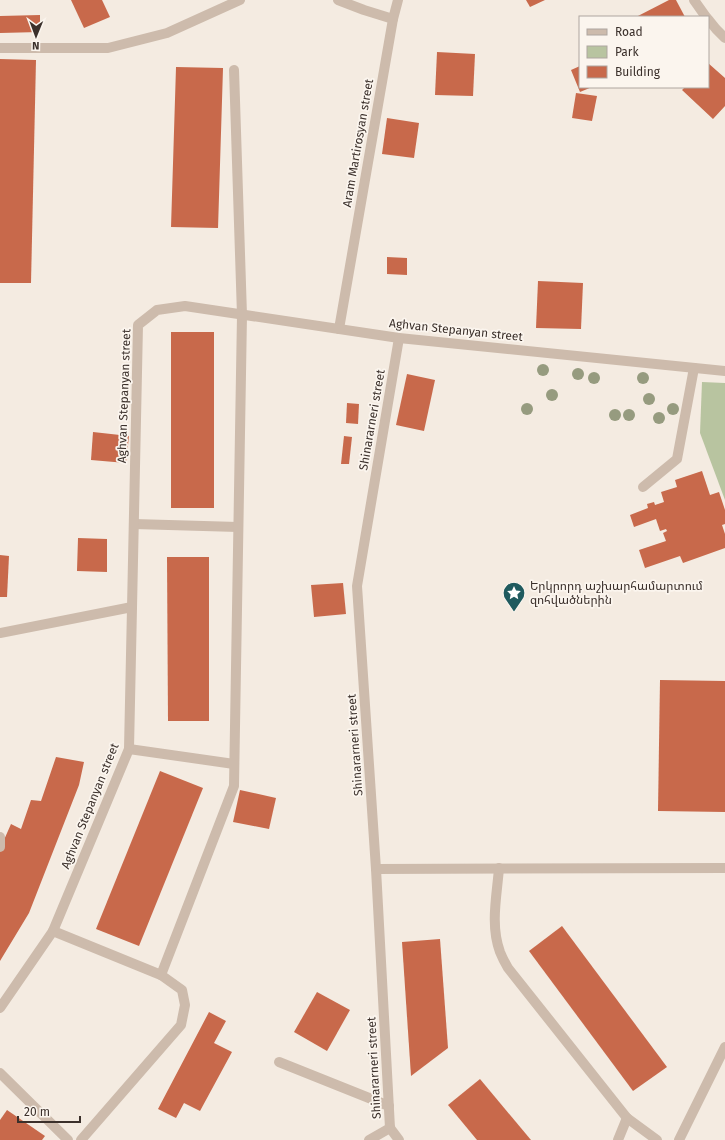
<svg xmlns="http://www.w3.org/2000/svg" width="725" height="1140" viewBox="0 0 725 1140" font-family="'Fira Sans','Noto Sans Armenian',sans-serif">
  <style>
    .green { fill: #b8c4a0 }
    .building { fill: #c8694b }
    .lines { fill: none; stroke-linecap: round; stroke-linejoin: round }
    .service { stroke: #cdbbac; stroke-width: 10 }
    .minor { stroke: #cdbbac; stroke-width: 10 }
    .tree { fill: #969b7f }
    .labels { text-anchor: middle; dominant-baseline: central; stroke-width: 3.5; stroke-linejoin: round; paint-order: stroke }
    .street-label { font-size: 12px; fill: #3b302b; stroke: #fbf5ee }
    .poi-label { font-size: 12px; fill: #3b302b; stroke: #fbf5ee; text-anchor: start }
  </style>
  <rect width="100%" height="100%" fill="#f4ebe1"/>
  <!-- green -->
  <polygon class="green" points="702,382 725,383 725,500 700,433"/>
  <!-- building -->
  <g class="building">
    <polygon points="71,0 102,0 110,17 84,28"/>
    <polygon points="526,0 545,0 530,7"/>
    <polygon points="669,0 676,0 685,17 636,17"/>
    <polygon points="40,15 40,32 0,33 0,16"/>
    <polygon points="437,52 475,54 473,96 435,95"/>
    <polygon points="0,59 36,60 31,283 0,283"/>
    <polygon points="708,63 725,78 725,106 713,119 682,90 685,87 708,87"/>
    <polygon points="580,66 580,87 592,87 580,92 571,70"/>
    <polygon points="176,67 223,68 218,228 171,227"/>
    <polygon points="576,93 597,96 592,121 572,118"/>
    <polygon points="387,118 419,123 414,158 382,154"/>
    <polygon points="387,257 407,258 407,275 387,274"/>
    <polygon points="538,281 583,283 581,329 536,328"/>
    <rect x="171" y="332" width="43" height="176"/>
    <polygon points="407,374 435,380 424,431 396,425"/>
    <polygon points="347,403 359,404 358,424 346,423"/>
    <polygon points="93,432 129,436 126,463 91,460"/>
    <polygon points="344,436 352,437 349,464 341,464"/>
    <polygon points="702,471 710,495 719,492 725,510 725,524 722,525 725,534 725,548 683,563 680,556 645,568 639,550 666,541 663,533 667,531 666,529 660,531 656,519 634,527 630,515 648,508 647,504 654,502 655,505 664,502 661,492 677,487 675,480"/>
    <polygon points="78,538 107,539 107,572 77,571"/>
    <polygon points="0,555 9,556 7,597 0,597"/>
    <polygon points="167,557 209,557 209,721 168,721"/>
    <polygon points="343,583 346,614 314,617 311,585"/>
    <polygon points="660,680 725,681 725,812 658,811"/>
    <polygon points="56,757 84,762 79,785 29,913 0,961 0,849 11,824 21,829 31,800 41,801"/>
    <polygon points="160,771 203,788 139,946 96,929"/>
    <polygon points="240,790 276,798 269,829 233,822"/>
    <polygon points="562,926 667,1067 633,1091 529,951"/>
    <polygon points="440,939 448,1048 411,1076 402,942"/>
    <polygon points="317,992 350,1010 327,1051 294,1032"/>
    <polygon points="209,1012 226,1021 214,1043 232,1052 200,1111 184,1103 176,1118 158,1109"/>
    <polygon points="480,1079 531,1140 477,1140 448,1105"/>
    <polygon points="7,1110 45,1136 42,1140 0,1140 0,1120"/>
  </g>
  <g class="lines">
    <!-- service -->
    <g class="service">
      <polyline points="393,19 398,0"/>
      <polyline points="643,487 677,459 694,368"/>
      <polyline points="134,524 238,527"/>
      <polyline points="0,633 132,607"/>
      <polyline points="129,749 234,764"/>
      <polyline points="0,837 0,847"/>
      <polyline points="53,931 161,975 234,786 242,315 234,70"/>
      <polyline points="0,1073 68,1140"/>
      <polyline points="81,1140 181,1025 185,1005 182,990 161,975"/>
    </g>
    <!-- minor -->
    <g class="minor">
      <polyline points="338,0 364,10 393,19 339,329"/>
      <polyline points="694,0 706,17"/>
      <polyline points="708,19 716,29 725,38"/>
      <polyline points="0,48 108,48 167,33 240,0"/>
      <path d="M499,868C497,895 490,925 500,952C502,957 505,963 508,968L627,1118L657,1140"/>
      <polyline points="376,869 725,868"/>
      <polyline points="0,1008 53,931 129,749 138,325 157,310 185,306 399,338 725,371"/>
      <polyline points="279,1062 389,1106"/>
      <polyline points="390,1128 376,869 357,586 399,338"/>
      <polyline points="390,1128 399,1140"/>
      <polyline points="369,1140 390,1128"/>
      <polyline points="618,1140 627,1118"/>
      <polyline points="679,1140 725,1047"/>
    </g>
  </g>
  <!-- trees -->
  <g class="tree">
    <circle cx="543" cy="370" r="6"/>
    <circle cx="578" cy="374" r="6"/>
    <circle cx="594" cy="378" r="6"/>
    <circle cx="643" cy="378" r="6"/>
    <circle cx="552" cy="395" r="6"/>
    <circle cx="649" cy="399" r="6"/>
    <circle cx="527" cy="409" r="6"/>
    <circle cx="673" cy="409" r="6"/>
    <circle cx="615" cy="415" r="6"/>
    <circle cx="629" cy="415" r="6"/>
    <circle cx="659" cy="418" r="6"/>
  </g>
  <!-- icons -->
  <defs>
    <g id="sight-pin" transform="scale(1.15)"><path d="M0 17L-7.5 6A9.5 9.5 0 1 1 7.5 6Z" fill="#1f5a5e" stroke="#fbf5ee"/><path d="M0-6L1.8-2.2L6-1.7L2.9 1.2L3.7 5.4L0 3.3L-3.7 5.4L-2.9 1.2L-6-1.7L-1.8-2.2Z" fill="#fff"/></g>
  </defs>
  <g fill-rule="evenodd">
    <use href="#sight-pin" x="514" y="593"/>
  </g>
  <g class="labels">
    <!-- street labels -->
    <g class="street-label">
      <text transform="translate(358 143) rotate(-80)">Aram Martirosyan street</text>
      <text transform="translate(456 330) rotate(6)">Aghvan Stepanyan street</text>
      <text transform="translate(124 396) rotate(-88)">Aghvan Stepanyan street</text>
      <text transform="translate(372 420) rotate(-80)">Shinararneri street</text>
      <text transform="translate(355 745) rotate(-94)">Shinararneri street</text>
      <text transform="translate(90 806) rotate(-68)">Aghvan Stepanyan street</text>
      <text transform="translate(374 1068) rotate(-93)">Shinararneri street</text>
    </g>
    <!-- poi labels -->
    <g class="poi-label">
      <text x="530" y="586">Երկրորդ աշխարհամարտում<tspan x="530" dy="14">զոհվածներին</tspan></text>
    </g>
  </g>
  <!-- legend -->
  <rect x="579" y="16" width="130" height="72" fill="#fbf5ee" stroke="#aea6a0"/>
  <rect x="587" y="29" width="20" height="6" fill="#cdbbac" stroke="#aea6a0"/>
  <text x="615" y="36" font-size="12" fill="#3b302b">Road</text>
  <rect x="587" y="46" width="20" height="12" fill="#b8c4a0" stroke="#aea6a0"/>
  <text x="615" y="56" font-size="12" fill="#3b302b">Park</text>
  <rect x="587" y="66" width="20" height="12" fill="#c8694b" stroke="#aea6a0"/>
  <text x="615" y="76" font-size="12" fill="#3b302b">Building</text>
  <!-- north arrow -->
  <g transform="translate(36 36) rotate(181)" stroke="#fbf5ee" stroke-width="3" paint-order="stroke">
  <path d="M0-3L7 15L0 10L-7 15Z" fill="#3b302b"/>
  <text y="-6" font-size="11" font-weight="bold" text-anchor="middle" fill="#3b302b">N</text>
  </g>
  <!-- scale -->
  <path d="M18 1116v6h62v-6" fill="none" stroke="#3b302b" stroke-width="2"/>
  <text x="24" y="1116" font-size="12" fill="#3b302b" stroke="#fbf5ee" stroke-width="3" paint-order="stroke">20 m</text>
</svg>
